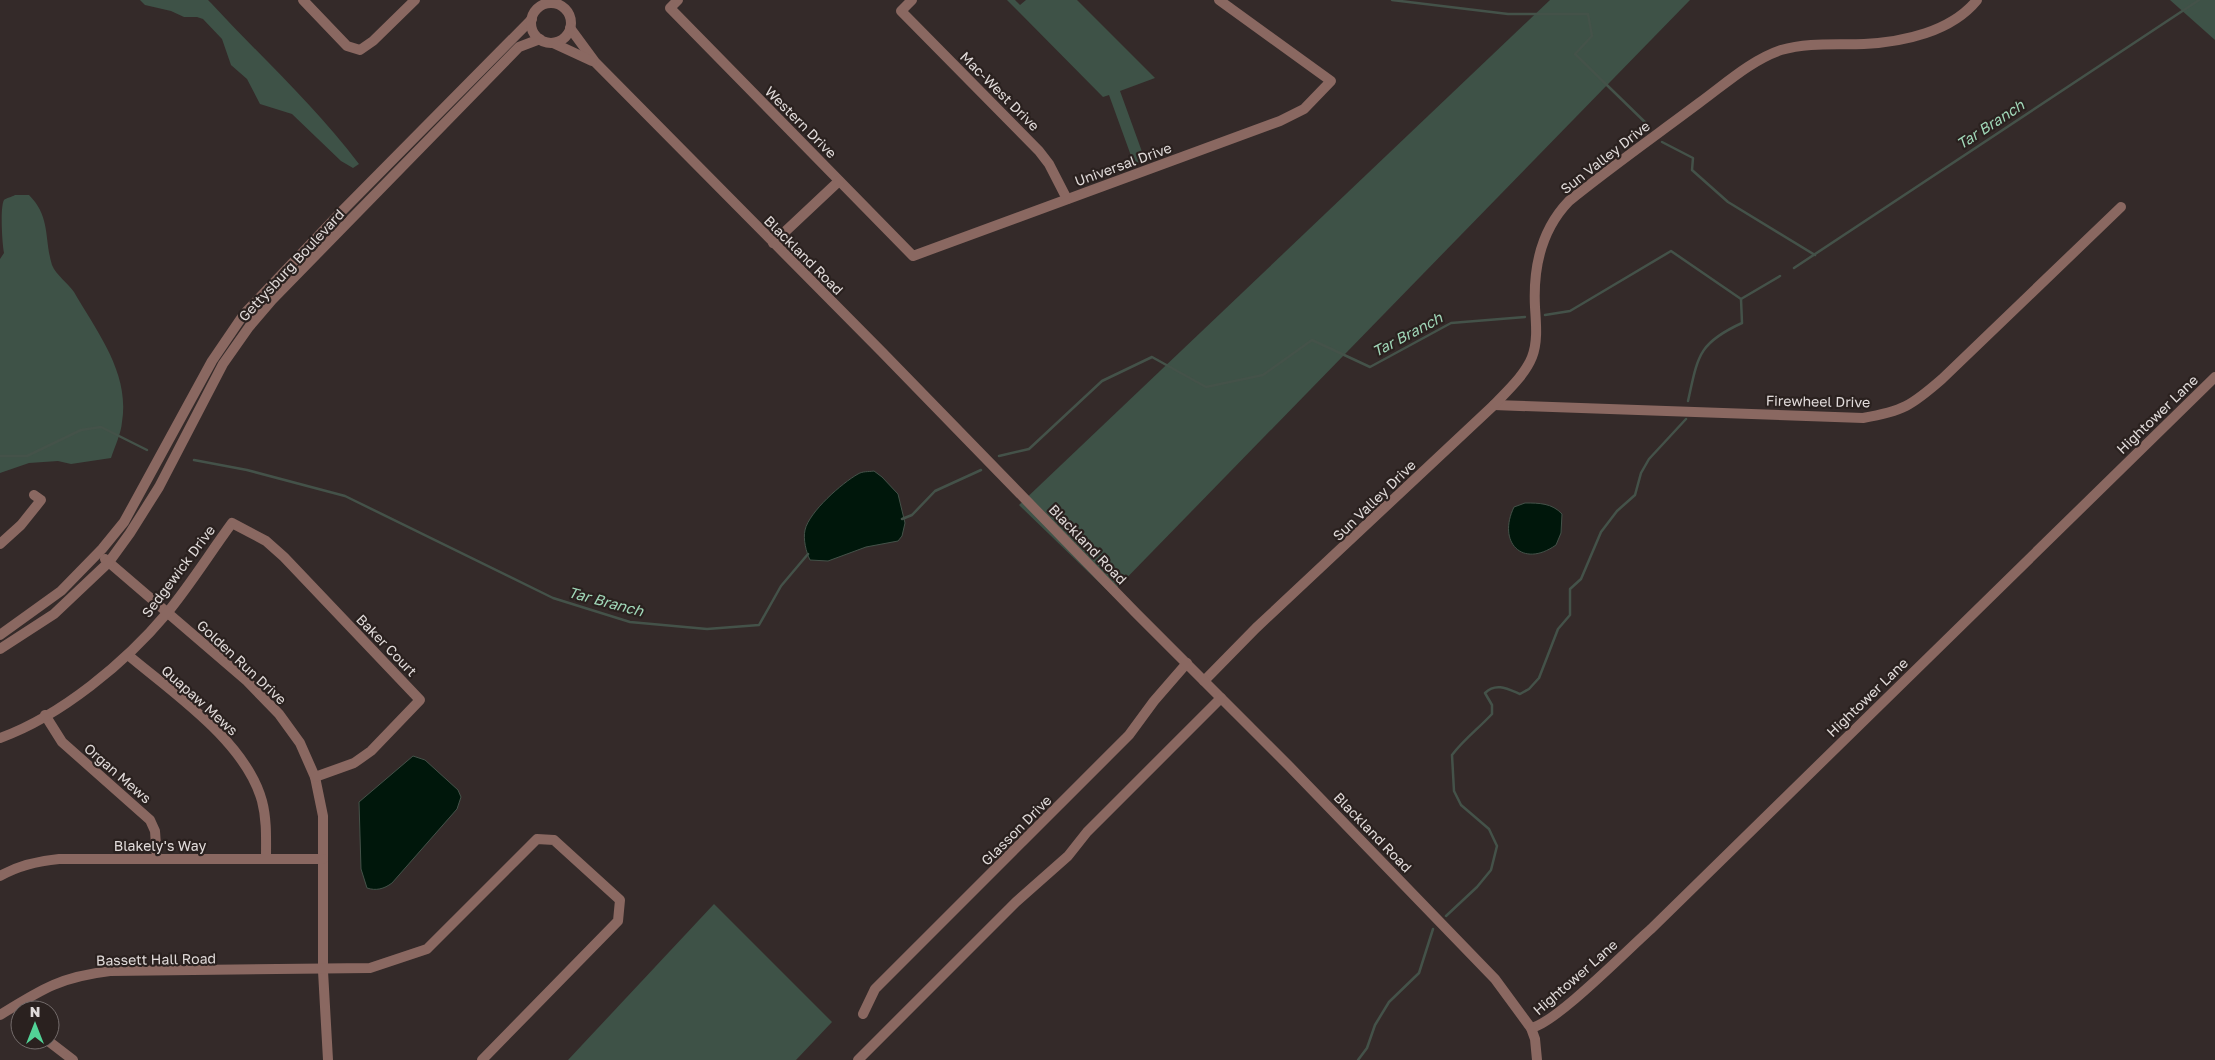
<svg xmlns="http://www.w3.org/2000/svg" width="2215" height="1060" viewBox="0 0 2215 1060" font-family="'Golos Text',sans-serif">
  <style>
    .green { fill: #3e5247 }
    .water { fill: #00170b; stroke: #445249 }
    .lines { fill: none; stroke-linecap: round; stroke-linejoin: round }
    .stream { stroke: #445249; stroke-width: 2.5 }
    .minor { stroke: #8a6861; stroke-width: 10 }
    .tertiary { stroke: #8a6861; stroke-width: 10 }
    .labels { text-anchor: middle; dominant-baseline: central; stroke-width: 4.5; stroke-linejoin: round; paint-order: stroke }
    .street-label { font-size: 14px; fill: #e1dbda; stroke: #2a211f }
    .water-label { font-size: 15px; font-style: italic; fill: #a0d7b8; stroke: #2a211f }
  </style>
  <rect width="100%" height="100%" fill="#342a29"/>
  <!-- green -->
  <g class="green">
    <path d="M140,0H208L211,3C261,57 315,106 359,164L353,168L341,161L292,114L260,104L247,79L231,65L222,39L203,19L197,17H184L171,11L145,5Z"/>
    <polygon points="1007,0 1015,0 1020,5 1026,0 1077,0 1155,78 1120,91 1145,160 1134,164 1109,95 1103,97"/>
    <polygon points="1550,0 1690,0 1111,594 1019,505"/>
    <polygon points="2170,0 2215,0 2215,40"/>
    <path d="M15,195H29C51,217 44,239 52,265C56,275 68,283 74,292C97,332 130,373 122,422C121,434 115,446 111,458L71,464L58,461L29,463L0,473V259L4,253C2,242 0,207 4,200C6,198 12,197 15,195Z"/>
    <polygon points="714,904 832,1022 796,1060 568,1060"/>
  </g>
  <!-- water -->
  <g class="water">
    <path d="M874,471L882,477L898,494L905,523L902,536L898,541L866,547L828,561L810,560C806,552 803,539 805,530C809,512 842,483 858,474C863,471 868,472 874,471Z"/>
    <path d="M1525,503C1539,503 1552,503 1562,514L1561,533L1556,545C1522,569 1497,542 1514,507Z"/>
    <path d="M413,756L425,760L458,790L461,797L457,809L392,883C384,889 376,891 367,888L361,869L359,802Z"/>
  </g>
  <g class="lines">
    <!-- stream -->
    <g class="stream">
      <polyline points="1392,0 1508,14 1588,14 1592,36 1575,54 1650,127"/>
      <polyline points="1662,142 1693,158 1692,170 1728,202 1815,255"/>
      <polyline points="1794,268 2199,0"/>
      <polyline points="1545,315 1570,311 1671,251 1741,299 1780,276"/>
      <path d="M1688,401C1698,356 1698,343 1742,323L1741,299"/>
      <polyline points="0,456 27,456 81,430 101,427 147,450"/>
      <polyline points="999,456 1029,449 1102,381 1152,357 1206,387 1263,375 1312,340 1370,367 1451,323 1525,317"/>
      <polyline points="194,460 247,470 345,496 553,598 630,622 707,629 759,625 781,586 808,554"/>
      <polyline points="902,519 912,515 935,491 981,470"/>
      <path d="M1446,916L1477,887L1491,870L1497,846L1489,829L1461,805L1454,791L1452,755C1464,739 1478,729 1492,714V705L1485,693C1496,682 1508,689 1520,694L1529,689L1539,678L1558,629L1570,615V589L1581,579L1601,532L1617,511L1635,495L1641,473L1649,459L1686,419"/>
      <polyline points="1358,1060 1367,1048 1375,1025 1389,1002 1419,973 1433,929"/>
    </g>
    <!-- minor -->
    <g class="minor">
      <polyline points="303,0 347,46 360,50 373,41 415,0"/>
      <polyline points="678,0 670,8 913,256 1280,121 1304,109 1331,81 1219,0"/>
      <polyline points="912,0 901,11 1039,151 1049,164 1067,199"/>
      <polyline points="773,243 839,181"/>
      <path d="M1494,405L1863,418C1903,411 1911,406 1942,379L2121,207"/>
      <polyline points="0,544 21,525 41,500 34,495"/>
      <polyline points="105,559 247,681 279,714 300,743 315,777 323,816 323,971 328,1060"/>
      <polyline points="0,635 61,591 102,549 124,522 212,361 244,314 342,211 532,19"/>
      <polyline points="0,649 54,614 109,562 130,533 159,487 223,364 249,327 272,300 519,47 540,39"/>
      <path d="M128,655C173,693 246,742 262,801C267,820 266,839 266,858"/>
      <path d="M1204,681L1256,628L1494,405C1507,391 1525,375 1532,357C1538,342 1536,323 1535,307C1533,268 1541,230 1569,201C1611,167 1655,136 1699,103C1724,85 1751,60 1781,50C1808,42 1836,45 1864,44C1903,42 1951,32 1977,0"/>
      <polyline points="45,715 62,742 150,820 155,831 157,859"/>
      <path d="M0,738C61,716 126,662 167,613C190,585 210,553 232,523L266,541L284,557L420,700L371,751L354,763L315,777"/>
      <path d="M0,876C19,865 38,861 59,859H323"/>
      <polyline points="863,1014 875,989 1129,735 1154,701 1187,663"/>
      <path d="M0,1015C42,989 60,977 110,971L370,968L427,949L537,839L554,840L620,900L618,921L482,1060"/>
      <path d="M1531,1028C1556,1023 1628,949 1651,929L2215,377"/>
      <polyline points="47,1040 73,1060"/>
      <polyline points="858,1060 1016,902 1068,856 1087,832 1221,698"/>
    </g>
    <!-- tertiary -->
    <g class="tertiary">
      <circle cx="551" cy="23" r="20"/>
      <polyline points="570,28 595,62 882,352 1136,613 1288,765 1495,979 1531,1028 1535,1039 1537,1060"/>
      <polyline points="553,43 592,61"/>
    </g>
  </g>
  <g class="labels">
    <!-- street labels -->
    <g class="street-label">
      <text transform="translate(1000 91) rotate(45)">Mac-West Drive</text>
      <text transform="translate(801 122) rotate(45)">Western Drive</text>
      <text transform="translate(1605 157) rotate(-38)">Sun Valley Drive</text>
      <text transform="translate(1123 164) rotate(-20)">Universal Drive</text>
      <text transform="translate(804 255) rotate(45)">Blackland Road</text>
      <text transform="translate(291 265) rotate(-47)">Gettysburg Boulevard</text>
      <text transform="translate(1818 401) rotate(1)">Firewheel Drive</text>
      <text transform="translate(2157 414) rotate(-44)">Hightower Lane</text>
      <text transform="translate(1374 500) rotate(-44)">Sun Valley Drive</text>
      <text transform="translate(1088 544) rotate(46)">Blackland Road</text>
      <text transform="translate(178 571) rotate(-53)">Sedgewick Drive</text>
      <text transform="translate(387 645) rotate(46)">Baker Court</text>
      <text transform="translate(242 662) rotate(43)">Golden Run Drive</text>
      <text transform="translate(1867 697) rotate(-44)">Hightower Lane</text>
      <text transform="translate(200 700) rotate(42)">Quapaw Mews</text>
      <text transform="translate(118 773) rotate(41)">Organ Mews</text>
      <text transform="translate(1016 830) rotate(-45)">Glasson Drive</text>
      <text transform="translate(1373 832) rotate(46)">Blackland Road</text>
      <text x="160" y="845">Blakely's Way</text>
      <text transform="translate(156 959) rotate(-1)">Bassett Hall Road</text>
      <text transform="translate(1575 977) rotate(-41)">Hightower Lane</text>
    </g>
    <!-- water labels -->
    <g class="water-label">
      <text transform="translate(1990 124) rotate(-33)">Tar Branch</text>
      <text transform="translate(1407 334) rotate(-28)">Tar Branch</text>
      <text transform="translate(606 601) rotate(15)">Tar Branch</text>
    </g>
  </g>
  <!-- north arrow -->
  <g transform="translate(35 1025)"><circle r="24" fill="#2a211f" stroke="#736b6a"/>
  <path d="M0-4L9 19L0 12L-9 19Z" fill="#52d397"/>
  <text y="-8" font-size="14" font-weight="bold" text-anchor="middle" fill="#e1dbda">N</text>
  </g>
</svg>
